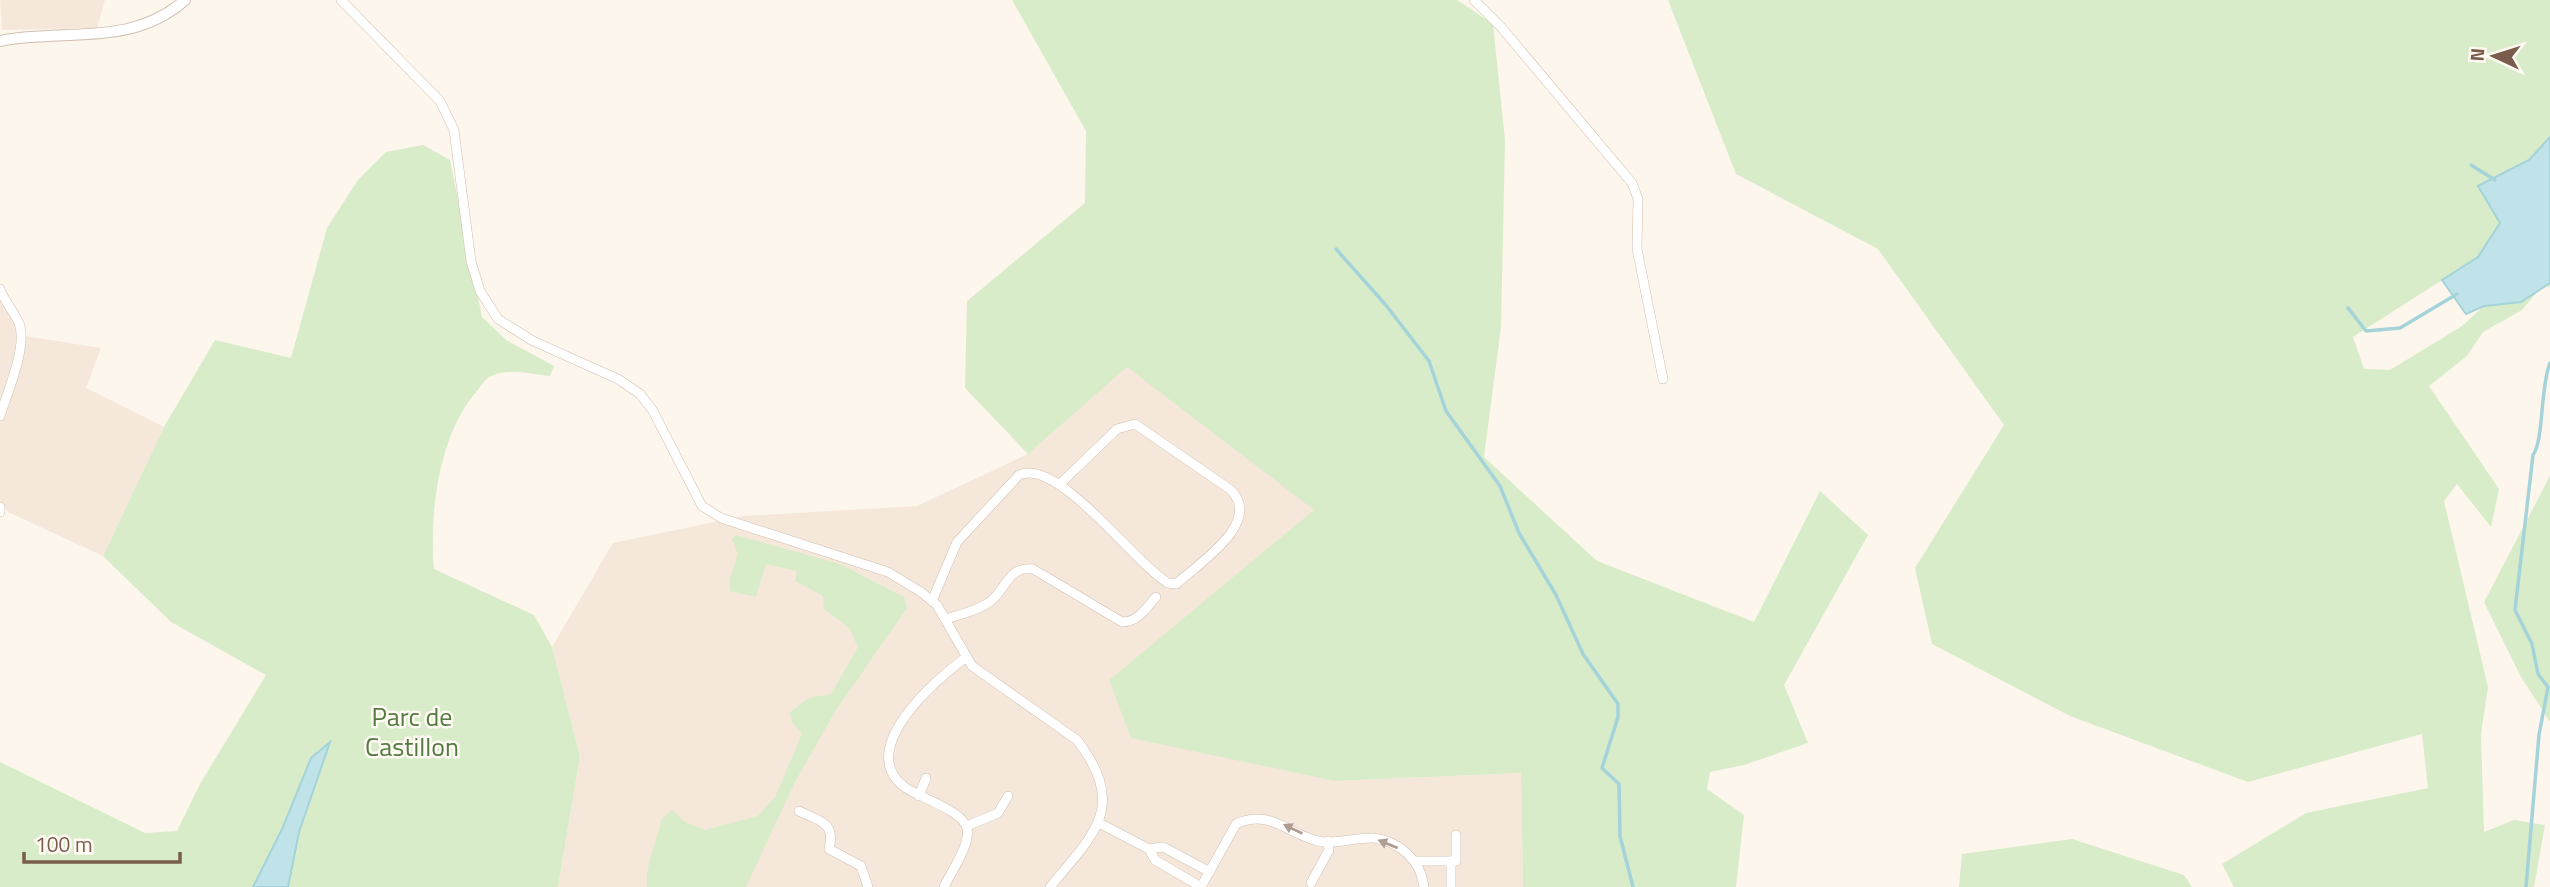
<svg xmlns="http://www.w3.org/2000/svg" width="2550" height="887" viewBox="0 0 2550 887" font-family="'Titillium Web',sans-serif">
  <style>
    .residential { fill: #f5e8da }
    .green { fill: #d8ecc9 }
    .water { fill: #bfe3e8; stroke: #a5d3da; stroke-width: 2 }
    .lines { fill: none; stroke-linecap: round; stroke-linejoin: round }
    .stream { stroke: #a5d3da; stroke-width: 3.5 }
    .minor-casing { stroke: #d1beb0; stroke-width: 10 }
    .tertiary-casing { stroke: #d1beb0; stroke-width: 12 }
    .minor { stroke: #fff; stroke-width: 9 }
    .tertiary { stroke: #fff; stroke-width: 10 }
    .oneway { fill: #af9d94 }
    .labels { text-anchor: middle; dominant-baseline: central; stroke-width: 5; stroke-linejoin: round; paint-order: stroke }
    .park-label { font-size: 26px; fill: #537a41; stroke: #fffaf3 }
  </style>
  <rect width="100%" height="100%" fill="#fdf6ec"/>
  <!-- residential -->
  <g class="residential">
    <polygon points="0,0 105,0 97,28 2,30"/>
    <polygon points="0,285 19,335 101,348 86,388 164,427 103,556 8,512 0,503"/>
    <polygon points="1127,366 1315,510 1109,680 1335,781 1521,773 1523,887 558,887 580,756 552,647 613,543 743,516 917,506 1028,454"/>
  </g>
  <!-- green -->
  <g class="green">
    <polygon points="1012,0 1457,0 1493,24 1505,140 1501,327 1484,457 1597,561 1754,622 1820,491 1868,535 1784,685 1808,743 1744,765 1710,772 1707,789 1744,815 1736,887 1523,887 1521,773 1335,781 1131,738 1109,680 1314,510 1127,367 1028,454 965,388 967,301 1085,203 1086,131"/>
    <polygon points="1668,0 2550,0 2550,137 2529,160 2478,186 2500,223 2478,257 2353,337 2364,369 2390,370 2462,326 2484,306 2550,276 2550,287 2543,285 2522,310 2483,332 2467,356 2429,386 2499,489 2491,527 2457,484 2444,501 2488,687 2481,734 2484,832 2514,820 2545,825 2534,887 2234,887 2222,864 2306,813 2428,788 2422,734 2248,782 2070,716 1932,644 1915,568 2004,425 1878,249 1736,174"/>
    <path d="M423,145L450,160L482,317L506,340L554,366L550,376C532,374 509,368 491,376C486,378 481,386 477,391C439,433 429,514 434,569L534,615L552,647L580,756L558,887H0V762L145,833L177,831L200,784L266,675L171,622L103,556L164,427L215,340L291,358L327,228L358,180L386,152Z"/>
    <polygon points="2550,476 2550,722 2521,677 2484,602"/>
    <path d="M736,535L840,564L904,597L907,608L836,710L795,782L746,887H647C645,865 657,840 662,818L672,810L685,822L705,830L758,816L775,797L802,734L792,722L790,712L809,698L831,694L858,647L849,628L824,609L823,596L795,581L797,571L766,564L756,597L730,591V577L738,554L732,539Z"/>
    <polygon points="2072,839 2184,875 2192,887 1959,887 1962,854"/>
  </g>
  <!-- water -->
  <g class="water">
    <polygon points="2550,137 2550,283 2521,302 2484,306 2466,314 2442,280 2478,257 2500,223 2478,186 2529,160"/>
    <polygon points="330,742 299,832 288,887 253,887 283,827 311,758"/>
  </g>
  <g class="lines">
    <!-- stream -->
    <g class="stream">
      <polyline points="2471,165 2495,180"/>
      <polyline points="1336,249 1385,304 1429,361 1446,411 1500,486 1519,533 1556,595 1583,654 1618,704 1618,717 1602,768 1619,784 1620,836 1633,887"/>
      <polyline points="2348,308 2366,331 2400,328 2457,294"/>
      <path d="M2526,887L2539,735L2548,687L2538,674L2532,644L2515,610L2533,455C2544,440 2540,387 2550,363"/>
    </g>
    <!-- minor casing -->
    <g class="minor-casing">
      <g id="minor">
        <path d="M341,0L440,101L454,130L471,261L480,291L498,319L533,341L618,379L640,394L653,411L702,506L721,518L888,572L921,592L937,605L972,666L1077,740C1128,807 1094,834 1050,887"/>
        <polyline points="1474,0 1501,27 1632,183 1638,199 1637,249 1663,379"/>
        <path d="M0,289C5,302 14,312 19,323C28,346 7,393 0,416"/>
        <polyline points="0,507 0,512"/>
        <path d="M932,601L957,542L1019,475C1058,457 1134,563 1168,583L1176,584C1198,564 1263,523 1231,490L1135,424L1117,429L1060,484"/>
        <path d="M946,619C960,614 975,612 988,603C1007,591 1006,566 1033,569L1122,622C1138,622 1146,608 1156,597"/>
        <polyline points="919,796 926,778"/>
        <path d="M799,811C819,821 836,822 829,849L861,866L868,887"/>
        <polyline points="1099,823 1149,849 1155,860 1201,887"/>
        <polyline points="967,826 998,813 1008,796"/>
        <polyline points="1149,849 1163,847 1210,872"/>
        <polyline points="1415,861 1451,861 1451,887"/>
        <polyline points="1451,861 1456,861 1456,835"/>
        <polyline points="1311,883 1329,850 1328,841"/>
        <path d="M944,887C951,872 971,844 967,828C963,811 921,798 906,788C853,751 935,680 965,658"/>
        <path d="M1201,887L1236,824C1269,808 1288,834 1318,841C1335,845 1356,837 1373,838C1400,841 1421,861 1424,887"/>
      </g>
    </g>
    <!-- tertiary casing -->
    <g class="tertiary-casing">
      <path id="tertiary" d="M0,41C65,28 131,48 185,0"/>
    </g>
    <!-- minor -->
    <use href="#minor" class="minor"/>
    <!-- tertiary -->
    <use href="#tertiary" class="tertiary"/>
  </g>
  <!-- one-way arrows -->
  <defs><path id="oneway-solid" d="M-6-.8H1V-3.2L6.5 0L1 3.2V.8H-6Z" transform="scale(1.75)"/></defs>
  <g class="oneway">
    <use href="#oneway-solid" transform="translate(1293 829) rotate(-154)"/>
    <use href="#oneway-solid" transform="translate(1388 844) rotate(-158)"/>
  </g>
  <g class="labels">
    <!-- park labels -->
    <g class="park-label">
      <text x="412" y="716">Parc de<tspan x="412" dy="30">Castillon</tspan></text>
    </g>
  </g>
  <!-- north arrow -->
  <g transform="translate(2494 56) rotate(274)" stroke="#fffaf3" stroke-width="5" paint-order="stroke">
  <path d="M0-5L12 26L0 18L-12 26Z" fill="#7a5c4d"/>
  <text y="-10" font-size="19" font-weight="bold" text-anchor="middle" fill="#7a5c4d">N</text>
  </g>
  <!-- scale -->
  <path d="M24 852v10h156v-10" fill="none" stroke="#7a5c4d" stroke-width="3.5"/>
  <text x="35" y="852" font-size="21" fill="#7a5c4d" stroke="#fffaf3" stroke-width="5" paint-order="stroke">100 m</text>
</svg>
